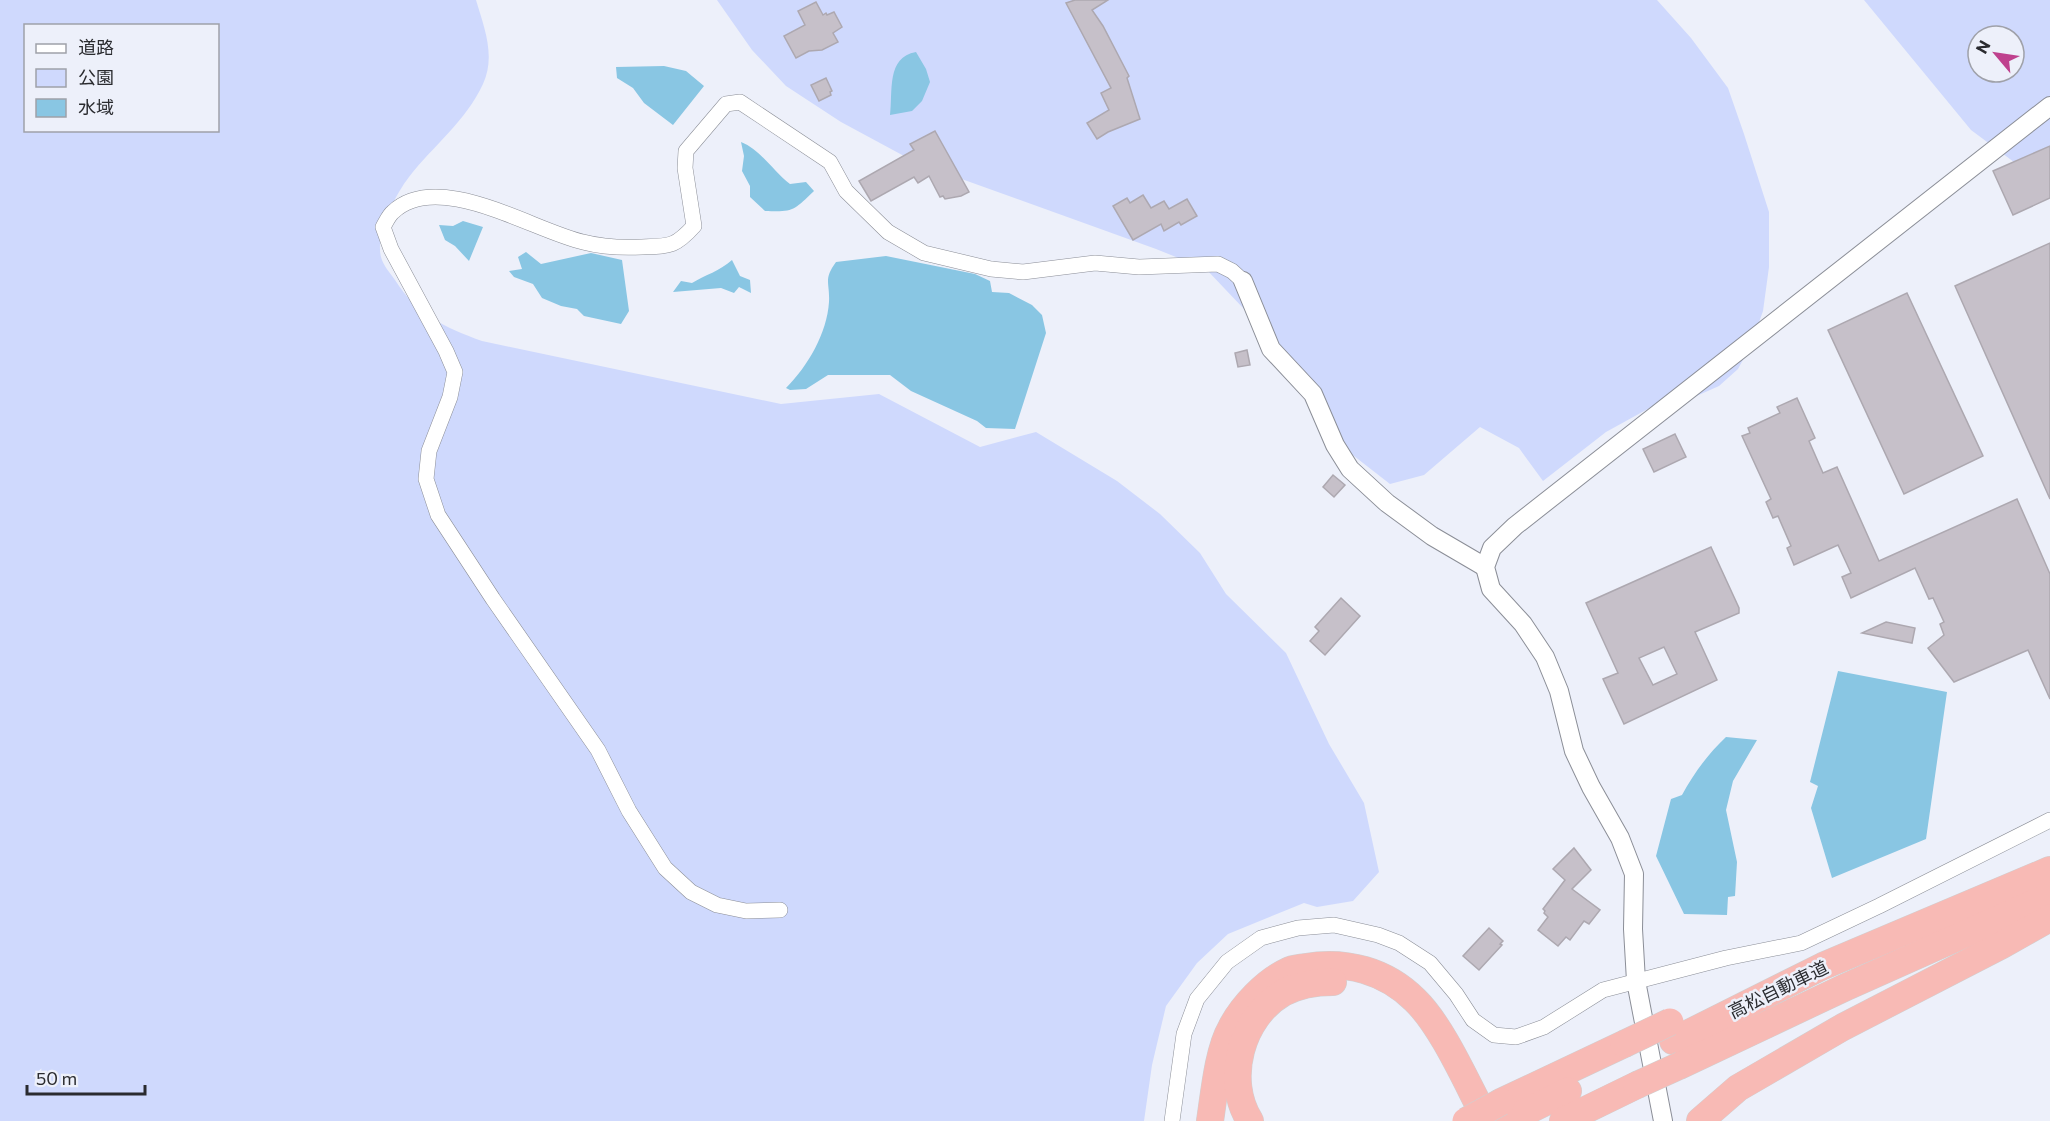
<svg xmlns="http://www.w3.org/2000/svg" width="2050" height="1121" viewBox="0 0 2050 1121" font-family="Commissioner,'Noto Sans JP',sans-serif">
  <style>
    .green { fill: #cfd9fd; fill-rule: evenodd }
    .water { fill: #89c6e3 }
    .building { fill: #c6c0c9; stroke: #ada8b0; stroke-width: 1.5; fill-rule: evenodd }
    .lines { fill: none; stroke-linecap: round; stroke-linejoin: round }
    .minor-casing { stroke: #8b8e97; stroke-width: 16 }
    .tertiary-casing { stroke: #8b8e97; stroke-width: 20 }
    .motorway-casing { stroke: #d0d0d1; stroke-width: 28 }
    .minor { stroke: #fff; stroke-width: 15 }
    .tertiary { stroke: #fff; stroke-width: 18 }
    .motorway { stroke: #f8bab5; stroke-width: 27 }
    .motorway-bridge-casing { stroke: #d0d0d1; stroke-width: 28; stroke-linecap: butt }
    .motorway-bridge { stroke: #f8bab5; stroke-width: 27 }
    .labels { text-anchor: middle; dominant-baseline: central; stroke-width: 5; stroke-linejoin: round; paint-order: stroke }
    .street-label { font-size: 18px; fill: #2a2b2f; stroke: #edf0fa }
  </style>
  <rect width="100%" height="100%" fill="#edf0fa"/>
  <!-- green -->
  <g class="green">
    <path d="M0,0H476C484,27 496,56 483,84C466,121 433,146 409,177C395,195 375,234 381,257C383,265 390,273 395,280C417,315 444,327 482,341L781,404L879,394L980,447L1036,432L1117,481L1160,514L1200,553L1226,594L1286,653L1329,744L1364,803L1379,872L1353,901L1317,907L1304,903L1228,934L1197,963L1166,1006L1152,1065L1144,1121H0ZM26,26H218V130H26Z"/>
    <polygon points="717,0 1657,0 1691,38 1728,88 1744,134 1769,212 1769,267 1763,311 1751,345 1738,369 1719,386 1692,398 1664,400 1606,432 1543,481 1519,448 1480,427 1424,475 1390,484 1336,442 1322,391 1206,269 1156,249 917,163 841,122 786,86 752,50"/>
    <path d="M1864,0H2050V183L2022,168L1971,130ZM1978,36H2014V72H1978Z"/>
  </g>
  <!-- water -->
  <g class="water">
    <path d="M916,52L926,69L930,82L922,101L912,111L890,115C893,92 886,57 916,52Z"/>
    <polygon points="664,66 686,71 704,86 673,125 644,103 633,88 617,78 616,67"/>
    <path d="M741,142C761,150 773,171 790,184L806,182L814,191C793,211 794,212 765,211L750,197V186L742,171L744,156Z"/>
    <polygon points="463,221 483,227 469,261 455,246 445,240 439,225 453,226"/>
    <polygon points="526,252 541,264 591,253 622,260 629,311 621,324 584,316 577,309 561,306 542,298 533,284 514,277 509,271 522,269 518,257"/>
    <path d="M886,256L975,274L990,281L992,292L1009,293L1032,305L1042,315L1046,333L1015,429L986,428L977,421L911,391L890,375H828L806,389L790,390L786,388C808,366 827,333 829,302C830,282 823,280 836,262Z"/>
    <path d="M732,260L740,276L750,280L751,293L739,287L734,293L721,288L673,292L681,281L692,283C705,275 720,271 732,260Z"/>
    <polygon points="1838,671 1947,692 1926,839 1832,878 1811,808 1818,786 1810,782"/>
    <path d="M1726,737L1757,740L1733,781L1726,810L1737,862L1735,896L1728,897L1727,915L1684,914L1656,856L1671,799L1682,795C1694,773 1708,754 1726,737Z"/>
  </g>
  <!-- building -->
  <g class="building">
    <polygon points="1075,0 1108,0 1092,10 1103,26 1129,76 1127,78 1140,119 1108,132 1097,139 1087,123 1109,110 1101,93 1111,88 1066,3"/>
    <polygon points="816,2 823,15 826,13 827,15 834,12 842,27 833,33 838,42 822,50 809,51 796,58 784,36 805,25 798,11"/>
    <polygon points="826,78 832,91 830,92 831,95 819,101 811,85"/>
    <polygon points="935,131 969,192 961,196 945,199 943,196 940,197 929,176 918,183 914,177 871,201 859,181 914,150 910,144"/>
    <polygon points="2050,146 2050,198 2013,215 1993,171"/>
    <polygon points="1143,195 1151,208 1164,201 1169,209 1187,199 1197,216 1181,225 1179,222 1164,231 1161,224 1133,240 1113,206 1127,198 1130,203"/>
    <polygon points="2050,243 2050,499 1955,286"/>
    <polygon points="1907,293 1983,456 1904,494 1828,330"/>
    <polygon points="1247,350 1250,365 1238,367 1235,353"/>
    <polygon points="1797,398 1815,438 1809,441 1823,473 1837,467 1879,561 2017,499 2050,574 2050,699 2028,650 1954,682 1928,648 1944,635 1940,624 1944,622 1933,598 1929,599 1915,568 1851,598 1842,577 1851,573 1838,545 1794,565 1787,548 1791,546 1778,516 1773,518 1766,502 1771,499 1742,436 1750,433 1748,428 1780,413 1777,407"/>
    <polygon points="1675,434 1686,457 1654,472 1643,449"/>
    <polygon points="1333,475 1345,485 1334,497 1323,487"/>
    <path d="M1711,547L1739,608V613L1695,632L1717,680L1624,724L1603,679L1618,673L1586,603ZM1664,647L1677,674L1653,685L1639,658Z"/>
    <polygon points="1341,598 1360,616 1325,655 1310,641 1319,631 1315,627"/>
    <polygon points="1886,622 1915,628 1912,643 1862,633"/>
    <polygon points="1574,848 1591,870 1572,889 1600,910 1589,924 1584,921 1570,940 1566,937 1558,946 1538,930 1548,917 1544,913 1545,911 1543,909 1565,880 1553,869"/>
    <polygon points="1489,928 1503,941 1500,944 1502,945 1479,970 1463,956"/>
  </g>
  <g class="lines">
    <!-- minor casing -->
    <g class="minor-casing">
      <g id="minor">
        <path d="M780,910L746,911L717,905L691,892L665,868L629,811L598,750L493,599L438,515L426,479L429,451L450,397L455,372L446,351L391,249L383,227C386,222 389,215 393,212C438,169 534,231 583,242C602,247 623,248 642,247C670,246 675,247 694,226L685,168L686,151L726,104L740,102L830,162L846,191L888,232L924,253L991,269L1023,272L1095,263L1139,267L1218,264L1232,271L1243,281"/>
        <polyline points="1172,1121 1184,1034 1197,999 1227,962 1261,938 1298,928 1334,925 1378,935 1399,943 1430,963 1456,994 1473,1020 1494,1035 1516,1037 1544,1027 1603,990 1726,958 1801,943 1879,906 2050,820"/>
      </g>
    </g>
    <!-- tertiary casing -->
    <g class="tertiary-casing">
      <g id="tertiary">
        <polyline points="1243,281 1271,349 1313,394 1335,445 1350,469 1387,503 1432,536 1485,567"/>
        <polyline points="1663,1121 1636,981 1633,929 1634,874 1620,838 1591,787 1574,751 1559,691 1545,657 1523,624 1491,589 1485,567 1492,548 1515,526 2050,106"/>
      </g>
    </g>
    <!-- motorway casing -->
    <g class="motorway-casing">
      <g id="motorway">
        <polyline points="1673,1041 1823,966 2050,870"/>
        <polyline points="1681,1065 1846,987 2050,896"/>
        <polyline points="1501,1102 1624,1044"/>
        <path d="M1210,1121C1214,1095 1218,1050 1231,1028C1242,1006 1266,981 1288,971C1293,968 1301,968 1306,967C1346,960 1386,971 1415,1000C1443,1027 1468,1086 1487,1121"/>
        <path d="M1250,1121C1224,1080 1241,1017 1283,993C1298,985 1316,982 1333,982"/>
        <polyline points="1507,1121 1568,1091"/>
        <polyline points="1563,1121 1637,1085"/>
        <polyline points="1700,1121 1738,1088 1843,1027 2002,945 2050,918"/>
      </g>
    </g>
    <!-- minor -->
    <use href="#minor" class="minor"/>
    <!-- tertiary -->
    <use href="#tertiary" class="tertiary"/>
    <!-- motorway -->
    <use href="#motorway" class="motorway"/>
    <!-- motorway-bridge casing -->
    <g class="motorway-bridge-casing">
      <g id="motorway-bridge">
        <polyline points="1624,1044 1670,1022"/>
        <polyline points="1637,1085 1681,1065"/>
        <polyline points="1466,1121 1501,1102"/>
      </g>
    </g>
    <!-- motorway-bridge -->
    <use href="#motorway-bridge" class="motorway-bridge"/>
  </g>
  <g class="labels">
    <!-- street labels -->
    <g class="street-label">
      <text transform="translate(1778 989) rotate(-26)">高松自動車道</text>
    </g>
  </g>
  <!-- legend -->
  <rect x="24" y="24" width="195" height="108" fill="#edf0fa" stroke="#9fa1a9" stroke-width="1.5"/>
  <rect x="36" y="44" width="30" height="9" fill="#ffffff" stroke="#9fa1a9" stroke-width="1.5"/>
  <text x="78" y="54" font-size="18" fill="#2a2b2f">道路</text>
  <rect x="36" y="69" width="30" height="18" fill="#cfd9fd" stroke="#9fa1a9" stroke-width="1.5"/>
  <text x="78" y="84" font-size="18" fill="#2a2b2f">公園</text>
  <rect x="36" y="99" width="30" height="18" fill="#89c6e3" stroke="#9fa1a9" stroke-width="1.5"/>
  <text x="78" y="114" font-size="18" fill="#2a2b2f">水域</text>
  <!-- north arrow -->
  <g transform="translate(1996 54) rotate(299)"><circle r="28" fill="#edf0fa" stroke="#9fa1a9" stroke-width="1.5"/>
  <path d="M0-4.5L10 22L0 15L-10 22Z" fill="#bf418e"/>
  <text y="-9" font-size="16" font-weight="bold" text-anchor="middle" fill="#2a2b2f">N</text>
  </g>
  <!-- scale -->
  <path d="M27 1085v9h118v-9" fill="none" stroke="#2a2b2f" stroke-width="3"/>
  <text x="36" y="1085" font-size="18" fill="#2a2b2f" stroke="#edf0fa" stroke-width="4.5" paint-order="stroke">50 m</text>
</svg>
